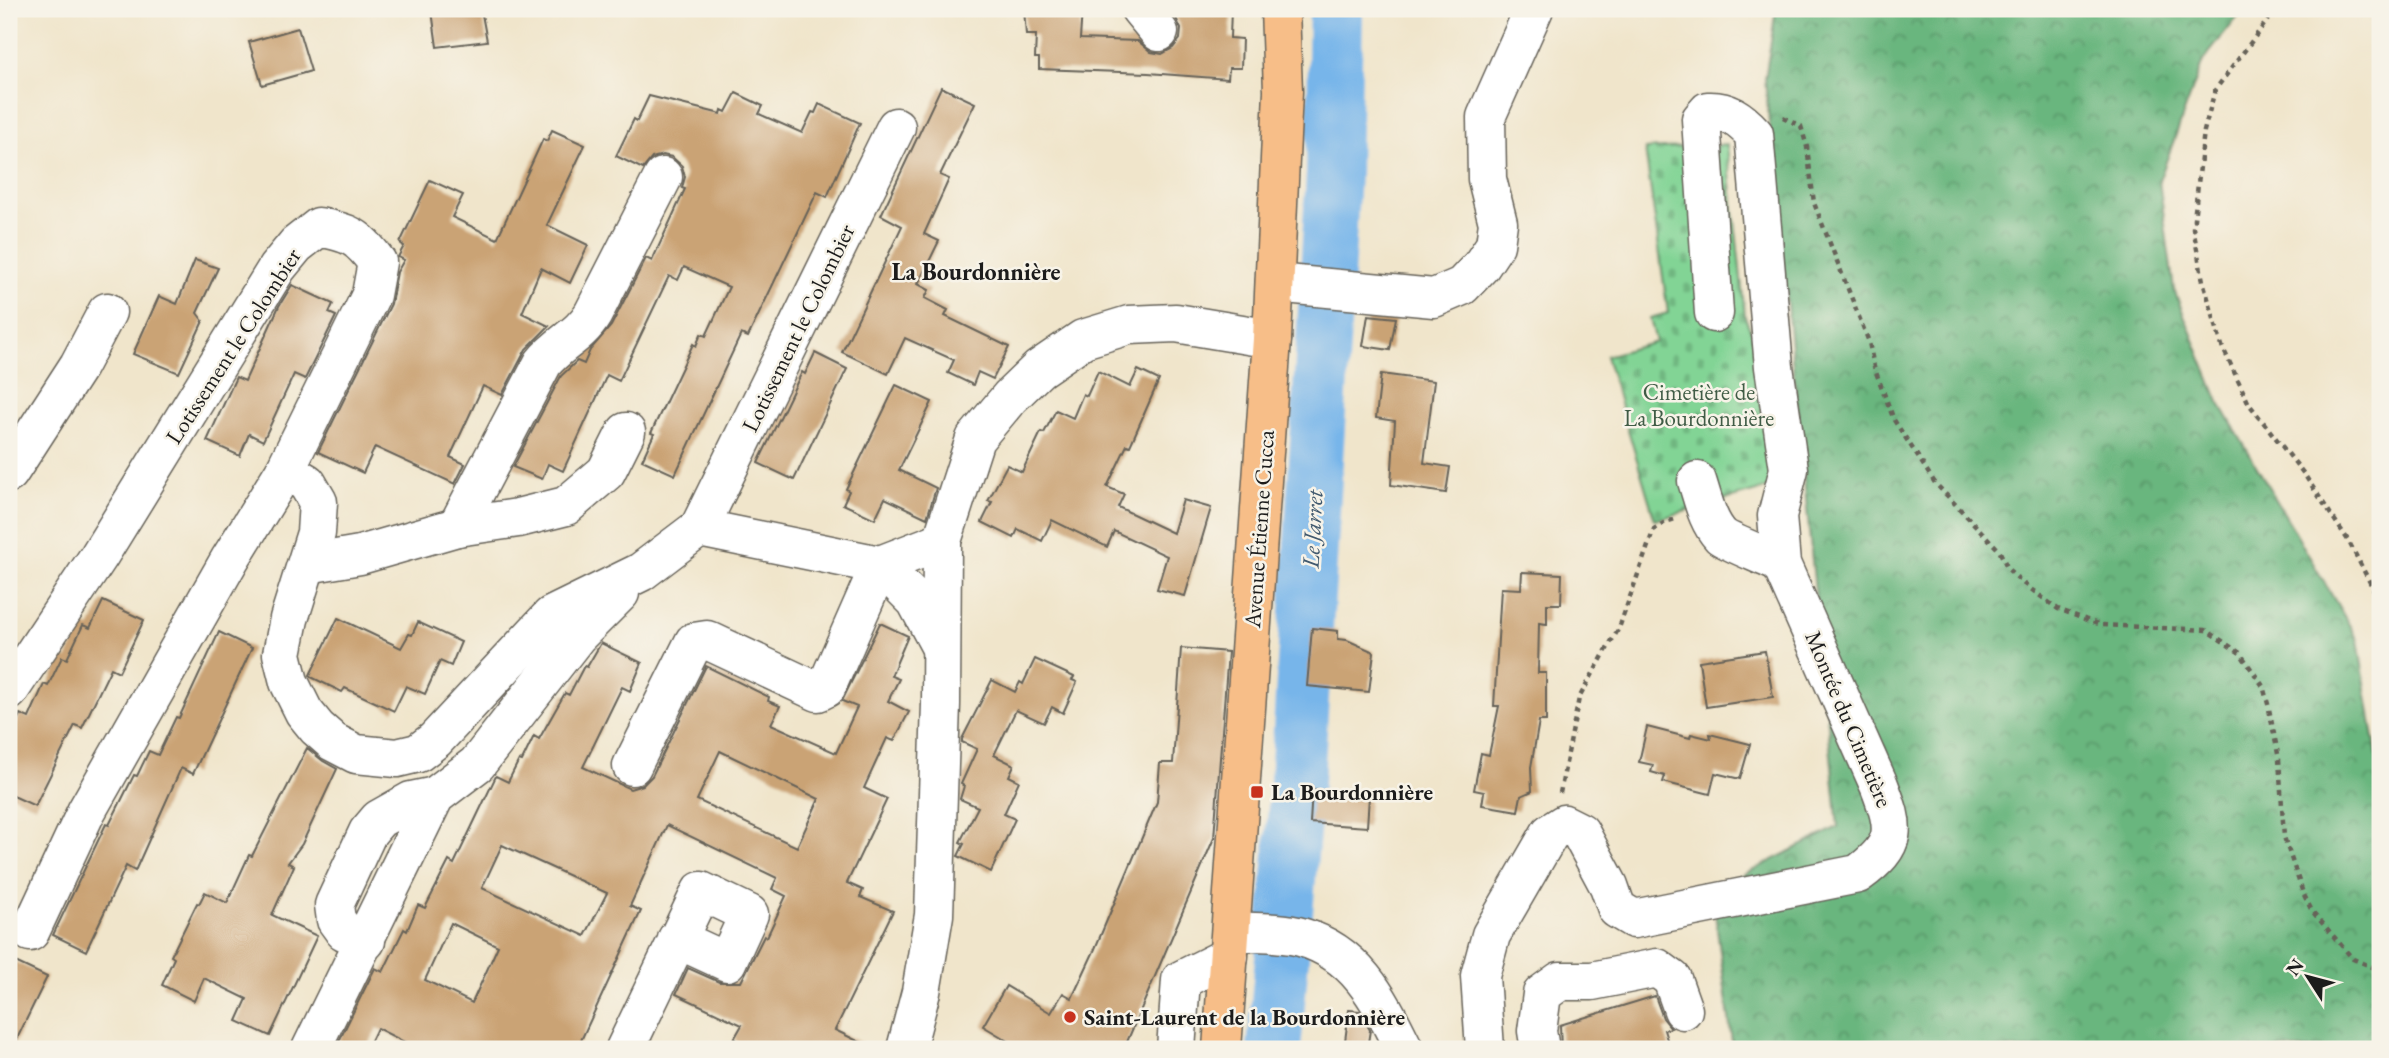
<svg xmlns="http://www.w3.org/2000/svg" width="2389" height="1058" viewBox="0 0 2389 1058" font-family="'EB Garamond',serif">
  <style>
    .forest { fill: url(#forest-crowns); stroke: #42694d; stroke-width: 2 }
    .cemetery { fill: url(#cemetery-stones); stroke: #4f7858; stroke-width: 2 }
    .lines { fill: none; stroke-linecap: round; stroke-linejoin: round }
    .river { stroke: #77b5ea; stroke-width: 54 }
    .building { fill: #caa374; fill-rule: evenodd }
    .minor-casing { stroke: #666259; stroke-width: 41 }
    .major-casing { stroke: #666259; stroke-width: 41 }
    .path { stroke: #666259; stroke-width: 4.5; stroke-dasharray: 5 5; stroke-linecap: butt }
    .minor { stroke: #fff; stroke-width: 38 }
    .major { stroke: #f7be88; stroke-width: 38 }
    .poi-dot { fill: #c8321e; stroke: #f7f3e8; stroke-width: 2.5 }
    .labels { text-anchor: middle; dominant-baseline: central; stroke-width: 5; stroke-linejoin: round; paint-order: stroke }
    .street-label { font-size: 23px; fill: #1c1c1c; stroke: #f7f3e8 }
    .park-label { font-size: 23px; fill: #405c46; stroke: #f7f3e8 }
    .poi-label { font-size: 23px; font-weight: bold; fill: #1c1c1c; stroke: #f7f3e8; text-anchor: start }
    .neighbourhood-label { font-size: 24px; font-weight: bold; fill: #1c1c1c; stroke: #f7f3e8 }
    .water-label { font-size: 24px; font-style: italic; fill: #40596e; stroke: #f7f3e8 }
  </style>
  <defs>
    <pattern id="forest-crowns" width="20" height="18" patternUnits="userSpaceOnUse" patternTransform="scale(1.75)"><rect width="20" height="18" fill="#69b67e"/><path d="M2 6a3 3 0 1 1 6 0M12 15a3 3 0 1 1 6 0" fill="none" stroke="#569366"/></pattern>
    <pattern id="cemetery-stones" width="16" height="16" patternUnits="userSpaceOnUse" patternTransform="scale(1.75)"><rect width="16" height="16" fill="#82d495"/><path d="M2 7V4a2 2 0 0 1 4 0v3zM10 15v-3a2 2 0 0 1 4 0v3z" fill="#70b580"/></pattern>
  </defs>
  <rect width="100%" height="100%" fill="#f7f3e8"/>
  <filter id="ink" filterUnits="userSpaceOnUse"><feTurbulence type="fractalNoise" baseFrequency=".0143" numOctaves="2"/><feDisplacementMap in="SourceGraphic" scale="14" xChannelSelector="R" yChannelSelector="G"/><feConvolveMatrix kernelMatrix="1 2 1 2 8 2 1 2 1" color-interpolation-filters="sRGB"/></filter>
  <filter id="wash" filterUnits="userSpaceOnUse"><feTurbulence type="fractalNoise" baseFrequency=".00686" numOctaves="4" result="noise"/><feDisplacementMap in="SourceGraphic" scale="28" xChannelSelector="R" yChannelSelector="G"/><feGaussianBlur stdDeviation="1.57" result="paint"/><feColorMatrix in="noise" values="0 0 0 0 0 0 0 0 0 0 0 0 0 0 0 0 0 1.4 0 .05"/><feComposite in="paint" operator="in"/></filter>
  <g filter="url(#wash)">
    <rect width="100%" height="100%" fill="#f0e5cb"/>
    <!-- forest -->
    <polygon class="forest" points="1776,9 2244,9 2203,61 2159,181 2174,290 2219,402 2358,640 2380,775 2380,1049 1733,1049 1712,891 1838,827 1765,79"/>
    <!-- cemetery -->
    <polygon class="cemetery" points="1727,145 1745,317 1752,334 1774,486 1655,520 1606,356 1656,342 1650,318 1668,313 1645,149"/>
    <g class="lines">
      <!-- river -->
      <polyline class="river" points="1274,1049 1296,798 1333,174 1336,9"/>
    </g>
    <g id="blocks">
      <!-- building -->
      <g class="building">
        <polygon points="448,9 481,9 487,41 437,47 432,11"/>
        <polygon points="1024,9 1082,9 1080,39 1138,41 1151,52 1162,54 1173,48 1180,39 1181,29 1176,18 1176,9 1231,9 1230,38 1242,39 1241,68 1229,68 1228,79 1148,73 1039,69 1039,58 1035,58 1036,35 1026,35"/>
        <polygon points="298,28 311,71 262,85 249,42"/>
        <polygon points="941,87 975,103 940,175 949,179 924,234 939,241 918,284 929,290 925,298 948,310 945,316 1009,347 993,379 978,372 973,385 948,373 954,360 905,338 888,374 842,352 902,226 881,215"/>
        <polygon points="736,93 763,106 759,114 802,133 812,112 815,113 819,104 860,123 827,197 817,192 748,337 741,334 675,475 642,460 654,434 651,433 693,344 696,346 701,334 706,336 729,287 684,267 678,280 669,276 619,381 607,375 563,471 548,464 542,479 513,467 561,376 577,361 584,364 590,350 611,326 646,258 652,261 685,189 682,188 685,177 682,166 672,157 663,155 652,158 643,169 616,156 634,119 637,121 649,96 721,114 722,110 726,112"/>
        <polygon points="552,130 585,145 547,225 588,245 570,283 541,268 522,313 549,326 526,349 502,395 483,386 450,457 465,464 455,484 375,447 363,473 318,452 391,304 397,272 404,260 398,257 404,246 400,243 430,180 463,195 452,217 497,239 543,139 547,141"/>
        <polygon points="195,260 218,268 197,313 203,321 179,373 133,354 159,296 177,304"/>
        <polygon points="292,285 333,304 329,313 336,316 305,379 294,374 263,441 249,434 240,456 207,441 236,377 245,381 279,306"/>
        <polygon points="1368,315 1396,318 1390,350 1363,346"/>
        <polygon points="815,353 847,369 794,480 758,463 802,372 805,374"/>
        <polygon points="1138,370 1159,380 1130,446 1127,445 1107,487 1124,494 1118,507 1173,533 1183,500 1211,508 1185,596 1157,589 1167,556 1114,531 1107,547 1052,520 1042,541 1018,529 1014,538 982,522 992,502 988,501 1007,465 1022,472 1041,432 1044,433 1056,410 1073,418 1083,394 1087,396 1098,371 1130,387"/>
        <polygon points="1381,374 1434,381 1424,463 1450,467 1446,493 1391,485 1395,421 1376,418"/>
        <polygon points="896,385 932,402 899,470 936,488 927,518 885,498 875,519 843,504 849,491 846,489"/>
        <polygon points="1522,572 1562,574 1561,604 1547,604 1547,624 1539,623 1538,673 1546,673 1546,721 1539,721 1531,767 1532,791 1521,796 1518,811 1482,805 1484,792 1474,790 1481,753 1489,755 1499,706 1494,706 1501,588 1521,589"/>
        <polygon points="103,601 144,620 119,672 111,668 82,728 75,725 35,806 9,794 9,723 15,726 20,714 29,718 44,684 48,686 62,657 67,659 83,625 90,628"/>
        <polygon points="338,618 401,648 409,634 412,635 418,622 461,642 451,666 440,661 425,694 406,686 394,711 345,688 342,692 311,677 310,675"/>
        <path d="M880,623L908,636L891,676L899,679L888,701L909,712L894,741L887,738L864,788L887,799L847,883L863,890L860,897L893,911L835,1030L874,1049H734L737,1041L734,1039L742,1025L676,994L688,968L719,982H741L764,936L767,937L786,896L772,889L777,878L667,825L630,906L641,911L577,1049H418L377,1028L367,1049H335L375,968L383,972L404,929L407,931L418,905L425,908L449,861L454,864L496,776L508,782L519,760L522,761L534,736L539,739L565,693L569,695L584,666L587,667L601,643L642,663L630,691L622,687L583,767L630,789L643,785L652,776L706,666L769,697L768,701L780,706L771,724L836,753L857,707L842,701ZM720,751L819,799L797,847L697,800ZM502,845L607,893L585,936L482,888ZM451,923L498,946L472,1003L425,980Z"/>
        <polygon points="1312,628 1338,631 1338,639 1347,640 1374,652 1369,692 1307,686"/>
        <polygon points="219,632 252,648 193,774 181,768 135,871 126,866 86,951 53,935 106,824 109,825 134,775 137,776 149,751 158,755 176,717 179,718"/>
        <polygon points="1181,648 1228,652 1214,838 1124,1049 1022,1049 983,1026 1006,986 1051,1013 1063,993 1072,998 1094,951 1157,802 1160,763 1173,763"/>
        <polygon points="1765,651 1773,697 1706,707 1699,661"/>
        <polygon points="1035,659 1074,677 1072,680 1077,682 1063,713 1052,707 1044,723 1016,710 994,755 1014,765 1009,776 1019,781 1004,814 1015,819 991,872 958,856 964,844 960,842 978,807 960,799 964,786 961,784 977,749 962,742 962,739 992,680 1015,692 1020,682 1023,684"/>
        <polygon points="1647,727 1690,738 1691,734 1711,739 1710,734 1750,744 1740,779 1715,773 1710,794 1663,782 1665,776 1651,772 1653,765 1639,762"/>
        <polygon points="307,748 323,761 337,769 302,844 288,863 294,866 272,915 317,936 270,1036 237,1021 247,999 204,978 194,1001 162,985 174,958 171,956 197,903 199,904 205,892 227,903 249,855 252,856"/>
        <polygon points="1312,790 1369,796 1367,827 1310,823"/>
        <polygon points="9,959 47,977 12,1049 9,1049"/>
        <polygon points="1655,996 1663,1018 1671,1028 1664,1030 1670,1049 1561,1049 1560,1025"/>
        <polygon points="1349,1010 1359,1011 1370,1030 1367,1049 1344,1049"/>
      </g>
    </g>
  </g>
  <g filter="url(#ink)">
    <use href="#blocks" fill-opacity="0" stroke="#666259" stroke-width="2"/>
    <g class="lines">
      <!-- minor casing -->
      <g class="minor-casing">
        <g id="minor">
          <polyline points="1140,9 1159,32"/>
          <polyline points="1275,283 1434,298 1462,286 1481,266 1495,245 1498,223 1487,179 1486,117 1534,9"/>
          <polyline points="9,473 79,365 107,312"/>
          <path d="M1697,481C1703,499 1707,521 1721,536C1728,542 1768,557 1781,564"/>
          <path d="M457,527L543,363C559,343 580,336 593,314L663,177"/>
          <polyline points="699,528 896,127"/>
          <polyline points="307,564 360,555 457,527 518,518 566,506 606,472 626,432"/>
          <polyline points="880,565 916,601 939,644"/>
          <path d="M9,691L99,556L277,268L296,245L319,227C351,234 357,235 377,262L371,295L285,470L307,483L318,502L316,533L289,619L282,654L289,682L304,712L317,728L333,742L356,754L397,758L418,753L435,740L551,616L641,572L699,528L880,565L942,541"/>
          <polyline points="632,766 694,642 707,640 818,692 826,688 880,565"/>
          <path d="M1231,931C1254,933 1280,931 1301,937C1358,953 1380,1001 1404,1049"/>
          <polyline points="30,932 86,812 230,559 285,470"/>
          <polyline points="366,941 344,931 336,920 334,905 368,832 379,819 411,801 435,796"/>
          <polyline points="311,1049 435,796 477,764 577,636 620,593"/>
          <polyline points="625,1049 701,891 749,914 727,962 677,939"/>
          <polyline points="906,1049 921,992 934,915 941,704 942,541 975,439 1010,397 1039,369 1083,339 1129,325 1176,323 1272,339"/>
          <polyline points="1176,1049 1181,980 1229,956"/>
          <path d="M1485,1049L1480,976L1491,935L1550,833L1564,824L1580,832L1609,886L1617,909L1634,919L1858,874C1899,844 1896,829 1879,785L1781,564L1777,516L1789,469L1774,367L1754,134C1740,119 1728,110 1708,111L1701,119L1714,313"/>
          <polyline points="1540,1049 1537,1031 1542,994 1560,981 1592,981 1657,968 1672,979 1683,1010"/>
        </g>
      </g>
      <!-- major casing -->
      <g class="major-casing">
        <polyline id="major" points="1222,1049 1272,339 1283,91 1280,9"/>
      </g>
      <!-- path -->
      <g class="path">
        <polyline points="2276,9 2215,90 2204,131 2193,228 2203,281 2222,346 2249,404 2304,474 2348,540 2380,602"/>
        <polyline points="1783,117 1801,126 1807,147 1814,203 1869,342 1874,367 1894,420 1935,483 1999,550 2008,569 2024,584 2058,609 2100,625 2206,630 2240,653 2263,686 2268,704 2279,759 2284,837 2303,893 2312,911 2353,959 2380,970"/>
        <polyline points="1560,793 1579,698 1619,628 1654,529 1665,522 1675,519"/>
      </g>
      <!-- minor -->
      <use href="#minor" class="minor"/>
      <!-- major -->
      <use href="#major" class="major"/>
    </g>
  </g>
  <!-- markers -->
  <g class="poi-dot">
    <rect x="1250" y="785" width="14" height="14" rx="3.5"/>
    <circle cx="1070" cy="1017" r="7"/>
  </g>
  <g class="labels">
    <!-- street labels -->
    <g class="street-label">
      <text transform="translate(798 328) rotate(-64)">Lotissement le Colombier</text>
      <text transform="translate(233 346) rotate(-57)">Lotissement le Colombier</text>
      <text transform="translate(1259 529) rotate(-86)">Avenue Étienne Cucca</text>
      <text transform="translate(1849 719) rotate(67)">Montée du Cimetière</text>
    </g>
    <!-- park labels -->
    <g class="park-label">
      <text x="1699" y="392">Cimetière de<tspan x="1699" dy="26">La Bourdonnière</tspan></text>
    </g>
    <!-- poi labels -->
    <g class="poi-label">
      <text x="1271" y="792">La Bourdonnière</text>
      <text x="1084" y="1017">Saint-Laurent de la Bourdonnière</text>
    </g>
    <!-- neighbourhood labels -->
    <g class="neighbourhood-label">
      <text x="976" y="271">La Bourdonnière</text>
    </g>
    <!-- water labels -->
    <g class="water-label">
      <text transform="translate(1312 529) rotate(-87)">Le Jarret</text>
    </g>
  </g>
  <!-- margin -->
  <rect width="2389" height="1058" fill="none" stroke="#f7f3e8" stroke-width="35"/>
  <!-- north arrow -->
  <g transform="translate(2308 977) rotate(306)" stroke="#f7f3e8" stroke-width="5" paint-order="stroke">
  <path d="M0-5L12 26L0 18L-12 26Z" fill="#1c1c1c"/>
  <text y="-10" font-size="19" font-weight="bold" text-anchor="middle" fill="#1c1c1c">N</text>
  </g>
</svg>
